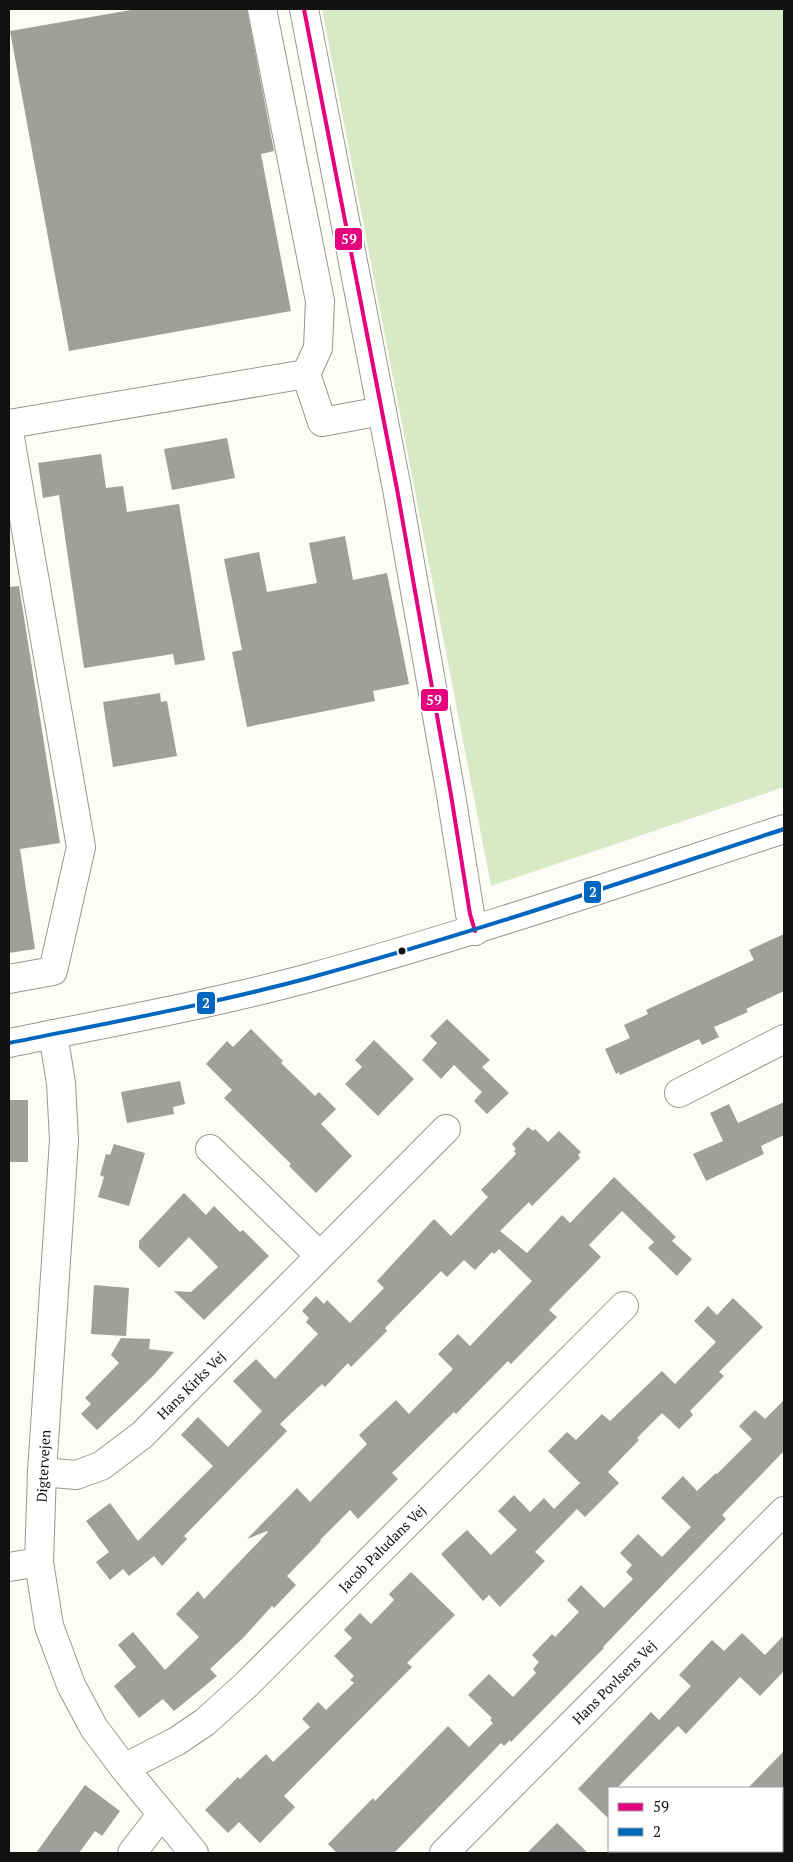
<svg xmlns="http://www.w3.org/2000/svg" width="793" height="1862" viewBox="0 0 793 1862" font-family="'PT Serif',serif">
  <style>
    .forest { fill: #d8eac5 }
    .building { fill: #a19f9c }
    .lines { fill: none; stroke-linecap: round; stroke-linejoin: round }
    .minor-casing { stroke: #979795; stroke-width: 30 }
    .minor { stroke: #fffffe; stroke-width: 28 }
    .bus-1-casing { stroke: #fff; stroke-width: 8 }
    .bus-2-casing { stroke: #fff; stroke-width: 8 }
    .bus-1 { stroke: #e5007d; stroke-width: 4 }
    .bus-2 { stroke: #0065bd; stroke-width: 4 }
    .bus-dot { fill: #111; stroke: #fff; stroke-width: 2 }
    .labels { text-anchor: middle; dominant-baseline: central; stroke-width: 5; stroke-linejoin: round; paint-order: stroke }
    .street-label { font-size: 14px; fill: #111; stroke: #fff }
    .line-badge { stroke: #fff; stroke-width: 2 }
    .badge-label { font-size: 14px; text-anchor: middle; font-weight: bold; fill: #fff }
  </style>
  <rect width="100%" height="100%" fill="#fdfcf7"/>
  <!-- forest -->
  <polygon class="forest" points="322,9 784,9 784,787 491,886"/>
  <!-- building -->
  <g class="building">
    <polygon points="137,9 247,9 274,151 261,154 291,311 69,351 10,31"/>
    <polygon points="227,438 235,478 172,490 164,449"/>
    <polygon points="101,454 106,488 123,486 127,512 179,504 205,660 175,665 173,654 84,668 59,495 43,498 38,463"/>
    <polygon points="345,536 353,580 387,573 409,684 373,691 375,701 247,727 232,652 242,650 224,559 259,552 267,592 317,583 309,543"/>
    <polygon points="19,586 60,843 20,849 35,949 9,953 9,587"/>
    <polygon points="160,693 161,702 167,701 177,756 113,767 103,702"/>
    <polygon points="784,934 784,991 746,1009 748,1012 714,1027 719,1037 702,1045 699,1039 620,1075 619,1072 616,1074 605,1049 630,1038 624,1025 648,1014 646,1010 754,960 749,950"/>
    <polygon points="447,1019 490,1060 482,1067 509,1093 487,1114 474,1101 482,1092 454,1065 441,1079 422,1060 437,1043 430,1036"/>
    <polygon points="251,1029 283,1061 281,1063 315,1096 319,1092 336,1109 321,1124 352,1156 316,1193 289,1166 291,1164 224,1098 232,1090 206,1064 227,1041 233,1047"/>
    <polygon points="374,1040 414,1079 378,1116 345,1084 362,1067 355,1060"/>
    <polygon points="180,1081 185,1104 173,1107 174,1114 127,1123 121,1092"/>
    <rect x="9" y="1100" width="19" height="62"/>
    <polygon points="784,1102 784,1135 761,1146 764,1154 706,1181 693,1154 723,1141 710,1113 729,1104 738,1123"/>
    <polygon points="528,1127 533,1131 535,1129 548,1142 559,1131 581,1152 578,1155 580,1158 532,1206 529,1202 500,1231 527,1253 562,1215 570,1223 614,1177 676,1237 672,1241 692,1259 677,1276 648,1248 654,1242 622,1211 589,1245 601,1257 549,1310 557,1317 511,1364 508,1361 456,1414 454,1412 392,1473 398,1479 358,1519 350,1510 320,1540 321,1541 287,1576 296,1585 274,1608 272,1606 243,1638 210,1669 217,1676 174,1711 163,1699 139,1718 114,1686 136,1667 118,1645 133,1632 165,1670 199,1637 176,1614 198,1591 204,1599 268,1532 267,1531 247,1539 297,1488 310,1502 367,1444 359,1435 396,1400 409,1414 453,1369 438,1354 458,1334 470,1346 532,1281 499,1249 494,1254 492,1252 475,1270 464,1260 447,1277 441,1271 385,1328 387,1331 351,1367 348,1363 325,1387 322,1384 280,1424 287,1431 184,1536 187,1539 162,1566 154,1556 129,1576 123,1569 110,1580 96,1562 109,1552 86,1521 110,1503 138,1541 213,1466 181,1435 198,1417 228,1447 262,1411 233,1381 256,1359 275,1379 318,1334 306,1322 309,1318 302,1311 316,1296 324,1304 327,1300 350,1323 384,1288 377,1281 434,1219 451,1236 488,1197 481,1190 516,1154 514,1151 516,1149 512,1144"/>
    <polygon points="114,1144 145,1153 129,1206 98,1197 104,1177 100,1175 106,1154 110,1155"/>
    <polygon points="184,1193 206,1215 214,1206 240,1232 243,1230 269,1256 204,1320 174,1291 191,1292 218,1267 189,1237 159,1268 139,1248 139,1241"/>
    <polygon points="94,1285 129,1288 126,1336 91,1334"/>
    <polygon points="733,1298 763,1327 719,1372 724,1376 690,1411 693,1415 679,1429 662,1413 637,1438 639,1440 608,1472 619,1483 585,1517 577,1509 535,1552 545,1561 500,1607 489,1595 483,1601 441,1554 467,1530 491,1555 517,1530 498,1511 514,1495 530,1512 544,1498 554,1509 580,1483 548,1451 567,1432 576,1440 602,1414 610,1421 662,1371 675,1384 716,1342 694,1321 708,1306 717,1315"/>
    <polygon points="121,1338 150,1339 149,1349 174,1352 154,1375 97,1430 81,1414 91,1404 85,1398 119,1363 111,1355"/>
    <polygon points="784,1400 784,1451 722,1515 726,1519 603,1647 604,1648 511,1742 510,1740 504,1746 501,1743 394,1853 337,1853 328,1844 373,1798 375,1801 448,1726 469,1747 493,1723 490,1720 492,1718 468,1695 489,1674 513,1697 536,1673 533,1669 539,1662 532,1655 552,1634 555,1637 579,1612 567,1600 581,1585 604,1608 633,1579 626,1572 632,1565 620,1553 638,1534 662,1557 691,1527 661,1498 683,1476 697,1491 716,1473 717,1474 752,1439 739,1426 755,1410 765,1419"/>
    <polygon points="411,1572 455,1615 407,1663 412,1667 284,1796 295,1807 260,1843 239,1822 228,1833 205,1810 238,1777 240,1779 266,1754 273,1762 310,1727 302,1719 318,1702 326,1710 354,1683 350,1680 354,1676 334,1656 352,1638 344,1630 360,1613 371,1624 394,1600 389,1594"/>
    <polygon points="742,1633 765,1655 784,1635 784,1671 760,1696 740,1677 686,1734 678,1726 617,1788 609,1788 609,1819 578,1789 651,1712 659,1720 691,1686 679,1675 712,1640 724,1651"/>
    <polygon points="784,1751 784,1788 748,1788"/>
    <polygon points="85,1785 120,1811 102,1836 95,1831 79,1853 36,1853"/>
    <polygon points="557,1823 588,1853 527,1853"/>
  </g>
  <g class="lines">
    <!-- minor casing -->
    <g class="minor-casing">
      <g id="minor">
        <polyline points="304,9 397,489 451,795 470,914 475,931"/>
        <polyline points="306,374 322,422 382,411"/>
        <polyline points="9,424 306,374 318,348 320,301 262,9"/>
        <polyline points="9,432 81,847 53,971 9,979"/>
        <polyline points="53,1034 61,1083 64,1140 42,1472 39,1562 49,1626 71,1685 94,1728 124,1768 194,1853"/>
        <path d="M9,1043C108,1023 207,1005 305,979C467,935 625,881 784,829"/>
        <polyline points="679,1093 784,1039"/>
        <polyline points="210,1149 319,1255"/>
        <polyline points="42,1472 76,1475 101,1466 142,1435 446,1129"/>
        <polyline points="9,1567 39,1562"/>
        <polyline points="124,1768 177,1741 205,1722 247,1684 624,1306"/>
        <polyline points="132,1853 161,1815"/>
        <polyline points="444,1853 784,1511"/>
      </g>
    </g>
    <!-- minor -->
    <use href="#minor" class="minor"/>
    <!-- bus-1 casing -->
    <g class="bus-1-casing">
      <polyline id="bus-1" points="304,9 397,489 451,795 470,914 475,931"/>
    </g>
    <!-- bus-2 casing -->
    <g class="bus-2-casing">
      <path id="bus-2" d="M9,1043C108,1023 207,1005 305,979C467,935 625,881 784,829"/>
    </g>
    <!-- bus-1 -->
    <use href="#bus-1" class="bus-1"/>
    <!-- bus-2 -->
    <use href="#bus-2" class="bus-2"/>
  </g>
  <!-- markers -->
  <circle class="bus-dot" cx="402" cy="951" r="4.5"/>
  <g class="labels">
    <!-- street labels -->
    <g class="street-label">
      <text transform="translate(191 1385) rotate(-45)">Hans Kirks Vej</text>
      <text transform="translate(43 1466) rotate(-87)">Digtervejen</text>
      <text transform="translate(382 1548) rotate(-45)">Jacob Paludans Vej</text>
      <text transform="translate(614 1682) rotate(-45)">Hans Povlsens Vej</text>
    </g>
  </g>
  <g class="line-badge">
    <rect x="334" y="227" width="29" height="24" rx="5" fill="#e5007d"/>
    <rect x="420" y="688" width="29" height="24" rx="5" fill="#e5007d"/>
    <rect x="583" y="880" width="19" height="24" rx="5" fill="#0065bd"/>
    <rect x="196" y="991" width="20" height="24" rx="5" fill="#0065bd"/>
  </g>
  <g class="badge-label">
    <text x="349" y="244">59</text>
    <text x="434" y="705">59</text>
    <text x="593" y="897">2</text>
    <text x="206" y="1008">2</text>
  </g>
  <!-- border -->
  <rect width="793" height="1862" fill="none" stroke="#111111" stroke-width="20"/>
  <!-- legend -->
  <rect x="608" y="1787" width="175" height="65" fill="#ffffff" stroke="#a0a0a0"/>
  <rect x="618" y="1803" width="25" height="8" fill="#e5007d" stroke="#a0a0a0"/>
  <text x="653" y="1812" font-size="15" fill="#111111">59</text>
  <rect x="618" y="1828" width="25" height="8" fill="#0065bd" stroke="#a0a0a0"/>
  <text x="653" y="1837" font-size="15" fill="#111111">2</text>
</svg>
